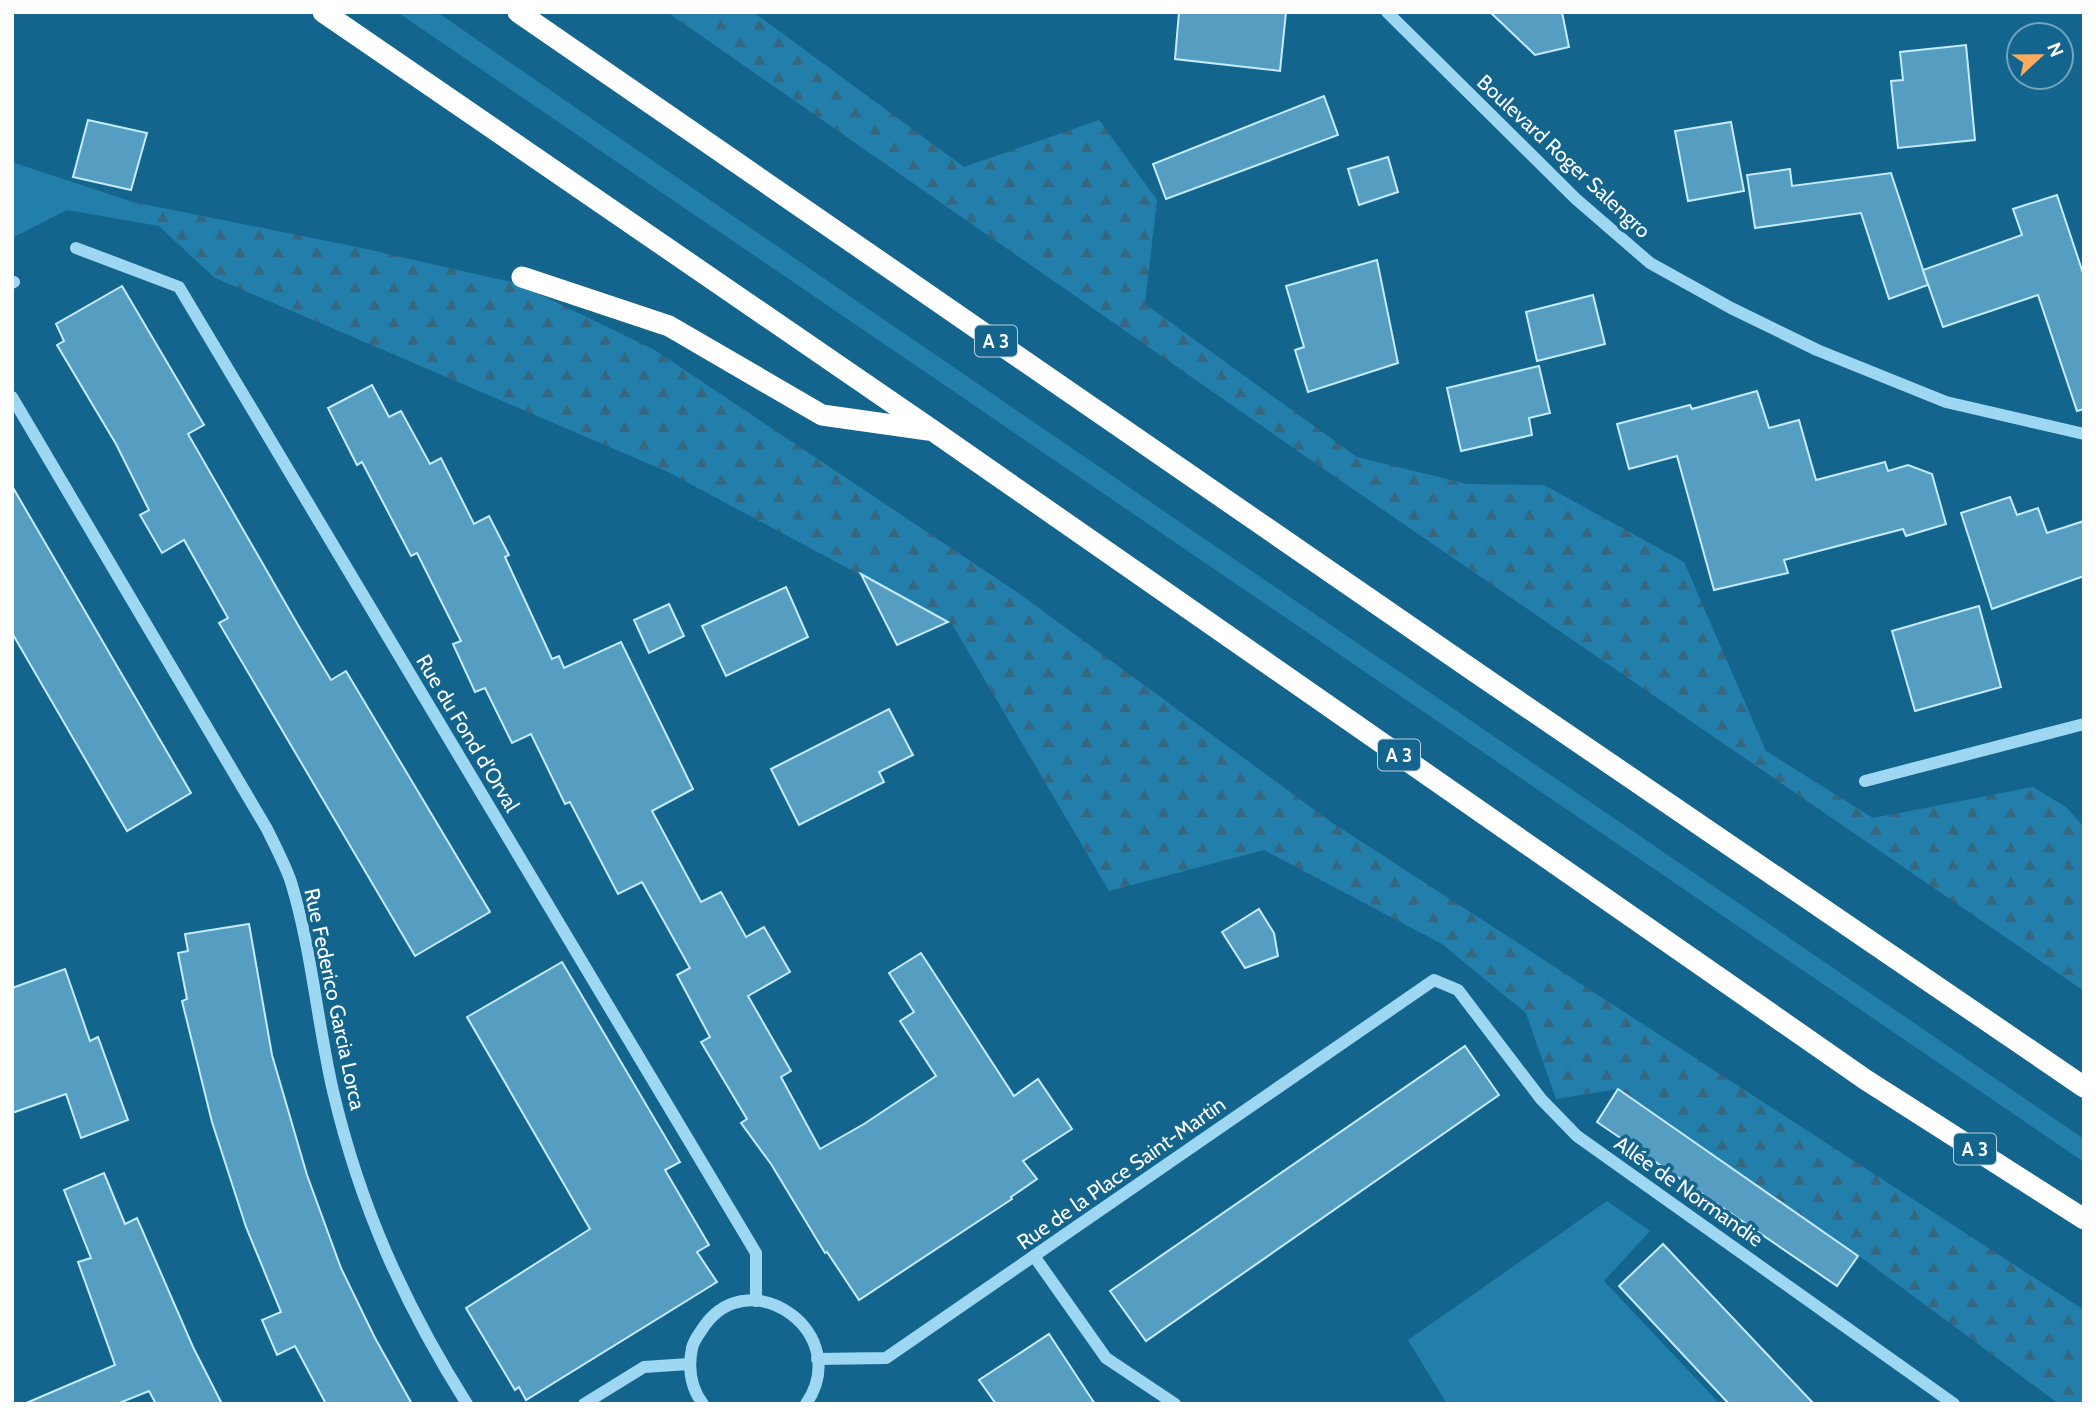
<svg xmlns="http://www.w3.org/2000/svg" width="2096" height="1416" viewBox="0 0 2096 1416" font-family="Cabin,sans-serif">
  <style>
    .green { fill: #227fab }
    .forest { fill: url(#forest-firs) }
    .building { fill: #569ec1; stroke: #c5ebfc; stroke-width: 2 }
    .lines { fill: none; stroke-linecap: round; stroke-linejoin: round }
    .minor { stroke: #9ed7f1; stroke-width: 12 }
    .highway { stroke: #fff; stroke-width: 21 }
    .labels { text-anchor: middle; dominant-baseline: central; stroke-width: 7; stroke-linejoin: round; paint-order: stroke }
    .shield { fill: #13658e; stroke: #b8d1dd; stroke-width: 2 }
    .shield-label { font-size: 19px; font-weight: bold; fill: #fff }
    .street-label { font-size: 21px; fill: #fff; stroke: #13658e }
  </style>
  <defs>
    <pattern id="forest-firs" width="22" height="20" patternUnits="userSpaceOnUse" patternTransform="scale(1.75)"><rect width="22" height="20" fill="#227fab"/><path d="M5 1l3.5 6h-7zM16 11l3.5 6h-7z" fill="#356880"/></pattern>
  </defs>
  <rect width="100%" height="100%" fill="#13658e"/>
  <!-- green -->
  <g class="green">
    <path d="M397,12H437C984,390 1535,764 2084,1139V1162Z"/>
    <polygon points="12,162 133,202 159,226 67,210 12,238"/>
    <polygon points="1607,1201 1650,1231 1604,1281 1720,1404 1447,1404 1408,1340"/>
  </g>
  <!-- forest -->
  <g class="forest">
    <polygon points="667,12 753,12 964,167 1099,120 1157,200 1145,304 1357,457 1467,484 1544,485 1684,562 1766,751 1873,818 2033,787 2066,807 2084,827 2084,991 1328,472"/>
    <polygon points="133,202 357,247 516,283 653,349 1017,592 1331,822 2084,1310 2084,1404 2059,1404 1858,1255 1619,1089 1556,1099 1526,1013 1442,944 1264,850 1109,891 952,624 668,472 215,278"/>
  </g>
  <!-- building -->
  <g class="building">
    <polygon points="1179,12 1286,12 1280,71 1175,59"/>
    <polygon points="1490,12 1562,12 1569,47 1535,55"/>
    <polygon points="1966,45 1975,140 1898,148 1891,81 1903,80 1900,52"/>
    <polygon points="1324,96 1338,135 1166,199 1153,164"/>
    <polygon points="88,120 147,133 131,190 73,177"/>
    <polygon points="1731,122 1744,191 1688,201 1675,131"/>
    <polygon points="1388,157 1398,192 1359,205 1348,169"/>
    <polygon points="1790,169 1792,186 1891,173 1928,285 1889,299 1861,213 1755,228 1747,175"/>
    <polygon points="2057,195 2084,276 2084,409 2077,411 2038,295 1943,327 1923,270 2022,235 2013,209"/>
    <polygon points="1377,260 1398,363 1308,392 1295,350 1304,347 1286,286"/>
    <polygon points="122,286 204,425 188,434 298,625 331,680 346,671 490,912 415,956 219,623 228,618 184,540 162,553 140,515 149,510 116,444 57,345 64,341 56,324"/>
    <polygon points="1593,295 1605,344 1537,361 1526,312"/>
    <polygon points="1539,366 1550,413 1529,418 1532,435 1461,451 1447,388"/>
    <polygon points="372,385 389,417 401,411 430,464 441,458 474,524 489,516 509,555 505,557 552,659 559,656 564,668 621,642 693,789 652,811 701,902 721,892 746,937 764,927 790,972 748,996 791,1071 781,1077 820,1149 864,1124 936,1076 900,1021 914,1012 889,973 921,953 1014,1096 1038,1079 1072,1129 1023,1161 1037,1179 1011,1197 1012,1199 859,1300 827,1252 825,1253 771,1164 741,1123 747,1119 701,1042 710,1037 677,975 690,968 642,882 618,894 570,802 565,804 531,734 512,743 485,688 475,692 453,644 461,641 417,553 411,556 362,462 357,465 328,408"/>
    <polygon points="1757,391 1769,428 1799,420 1816,480 1885,462 1888,471 1908,465 1932,474 1946,524 1906,536 1903,529 1784,560 1788,573 1714,590 1677,456 1629,469 1617,424 1690,405 1692,409"/>
    <polygon points="12,486 191,793 127,831 12,633"/>
    <polygon points="2010,497 2017,515 2038,508 2047,533 2084,521 2084,576 1992,609 1961,513"/>
    <polygon points="861,574 948,622 897,645"/>
    <polygon points="786,587 808,637 726,676 702,626"/>
    <polygon points="669,604 684,636 649,653 634,620"/>
    <polygon points="1979,606 2001,687 1915,711 1892,631"/>
    <polygon points="889,709 913,755 879,772 884,782 799,825 771,769"/>
    <polygon points="1259,909 1274,933 1278,956 1245,968 1222,932"/>
    <polygon points="249,924 272,1055 307,1175 341,1268 375,1338 412,1404 326,1404 295,1346 277,1355 262,1320 281,1312 246,1227 212,1122 182,1001 187,999 178,953 188,951 185,934"/>
    <polygon points="562,962 680,1162 665,1170 709,1245 697,1252 717,1282 526,1400 519,1387 515,1390 466,1308 590,1229 467,1017"/>
    <polygon points="65,969 90,1041 98,1037 128,1120 81,1138 66,1094 12,1113 12,988"/>
    <polygon points="1465,1046 1499,1095 1146,1341 1110,1291"/>
    <polygon points="1618,1089 1858,1256 1837,1286 1597,1122"/>
    <polygon points="104,1173 125,1224 137,1218 193,1347 222,1404 156,1404 149,1391 117,1404 24,1404 115,1365 78,1262 91,1258 64,1190"/>
    <polygon points="1663,1244 1814,1404 1729,1404 1619,1286"/>
    <polygon points="1049,1334 1095,1404 996,1404 979,1380"/>
  </g>
  <g class="lines">
    <!-- minor -->
    <g class="minor">
      <polyline points="1387,12 1576,199 1650,263 1731,308 1817,350 1946,402 2084,434"/>
      <polyline points="76,248 179,287 756,1253 756,1301"/>
      <polyline points="12,283 14,282"/>
      <path d="M12,397L267,829C275,846 285,864 291,882C312,951 317,1022 333,1091C360,1206 404,1304 467,1404"/>
      <polyline points="1865,781 2084,724"/>
      <polyline points="1034,1256 1106,1358 1175,1404"/>
      <polyline points="817,1359 886,1358 1434,980 1458,990 1541,1099 1577,1136 1954,1404"/>
      <polyline points="584,1404 644,1367 689,1364"/>
      <path d="M703,1404C690,1387 688,1368 692,1348C694,1339 700,1333 705,1325C752,1261 854,1334 806,1404"/>
    </g>
    <!-- highway -->
    <g class="highway">
      <polyline points="323,12 932,430 1866,1080 2084,1219"/>
      <polyline points="518,12 1474,671 2084,1087"/>
      <polyline points="522,277 669,326 822,415 928,430"/>
    </g>
  </g>
  <g class="labels">
    <!-- shield labels -->
    <g class="shield">
      <rect x="975" y="325.5" width="42" height="31" rx="5"/>
      <rect x="1378" y="739.5" width="42" height="31" rx="5"/>
      <rect x="1954" y="1133.5" width="42" height="31" rx="5"/>
    </g>
    <g class="shield-label">
      <text x="996" y="341">A 3</text>
      <text x="1399" y="755">A 3</text>
      <text x="1975" y="1149">A 3</text>
    </g>
    <!-- street labels -->
    <g class="street-label">
      <text transform="translate(1564 156) rotate(43)">Boulevard Roger Salengro</text>
      <text transform="translate(468 733) rotate(59)">Rue du Fond d'Orval</text>
      <text transform="translate(335 999) rotate(78)">Rue Federico Garcia Lorca</text>
      <text transform="translate(1121 1173) rotate(-35)">Rue de la Place Saint-Martin</text>
      <text transform="translate(1689 1191) rotate(35)">Allée de Normandie</text>
    </g>
  </g>
  <!-- border -->
  <rect width="2096" height="1416" fill="none" stroke="#ffffff" stroke-width="28"/>
  <!-- north arrow -->
  <g transform="translate(2040 56) rotate(68)"><circle r="33" fill="#13658e" stroke="#71a3bb" stroke-width="2"/>
  <path d="M0-5L12 26L0 18L-12 26Z" fill="#ffab5e"/>
  <text y="-10" font-size="19" font-weight="bold" text-anchor="middle" fill="#ffffff">N</text>
  </g>
</svg>
